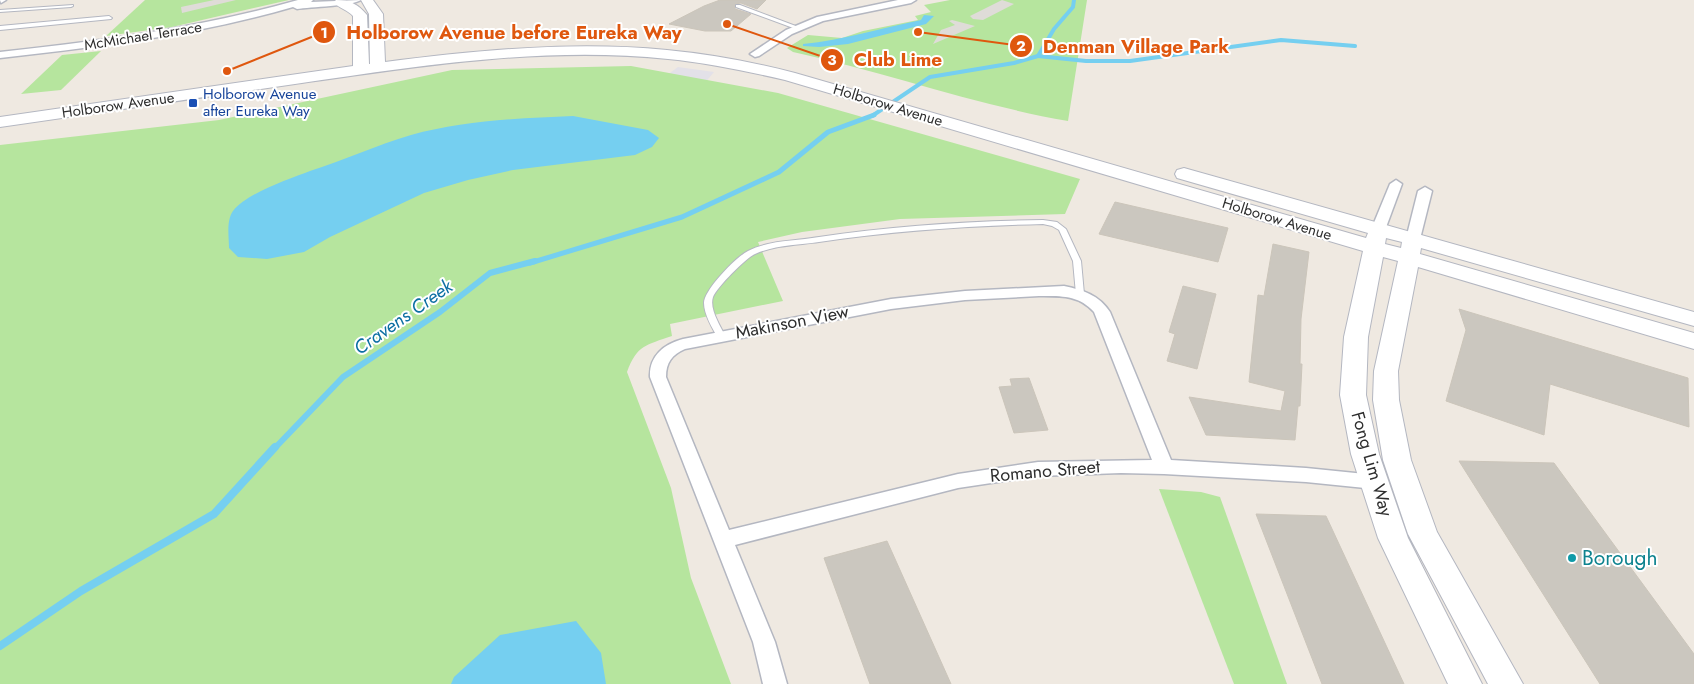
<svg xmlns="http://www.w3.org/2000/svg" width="1694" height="684" viewBox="0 0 1694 684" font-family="Jost,sans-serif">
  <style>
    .industrial { fill: #e3e1e8 }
    .green { fill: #b6e59e }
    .plaza { fill: #dfdcd8 }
    .water { fill: #75cff0 }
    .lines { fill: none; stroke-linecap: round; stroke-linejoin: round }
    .stream-far3 { stroke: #75cff0; stroke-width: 4 }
    .stream-far2 { stroke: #75cff0; stroke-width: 5 }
    .stream-far1 { stroke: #75cff0; stroke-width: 6 }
    .stream { stroke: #75cff0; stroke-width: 8 }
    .building { fill: #cbc7bf; stroke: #cbc5ba }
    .lane-casing { stroke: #b4b7c1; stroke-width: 2 }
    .street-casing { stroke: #b4b7c1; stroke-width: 3 }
    .secondary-casing { stroke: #b4b7c1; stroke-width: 2 }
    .lane { fill: #fff; fill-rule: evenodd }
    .street { fill: #fff; fill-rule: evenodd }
    .secondary { fill: #fff; fill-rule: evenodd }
    .transit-dot { fill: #1a4fb4; stroke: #fff; stroke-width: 2 }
    .culture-dot { fill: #0f9aa8; stroke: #fff; stroke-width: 2 }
    .labels { text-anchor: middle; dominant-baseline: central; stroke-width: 4; stroke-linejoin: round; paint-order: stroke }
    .far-street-label { font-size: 15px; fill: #2e2e2e; stroke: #fff }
    .far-transit-label { font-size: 15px; fill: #164399; stroke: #fff; text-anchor: start }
    .street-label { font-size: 18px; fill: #2e2e2e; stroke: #fff }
    .water-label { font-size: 19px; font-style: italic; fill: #0d6fa3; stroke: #fff }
    .near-culture-label { font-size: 21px; fill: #0d838f; stroke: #fff; text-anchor: start }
    .leader { fill: none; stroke: #df570e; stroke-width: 2 }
    .callout-dot { fill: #df570e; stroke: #fff; stroke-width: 2 }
    .mark-label { font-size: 15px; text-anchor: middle; font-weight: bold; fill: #fff }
    .callout-label { font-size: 19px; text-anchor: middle; font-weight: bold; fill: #df570e; stroke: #fff; stroke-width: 4; stroke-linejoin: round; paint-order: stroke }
  </style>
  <rect width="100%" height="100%" fill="#efe9e1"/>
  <!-- industrial -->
  <polygon class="industrial" points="678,67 714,72 693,97 647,90"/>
  <!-- green -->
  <g class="green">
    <polygon points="145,0 289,0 172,27 106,36"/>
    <path d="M950,0H1087L1068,121C975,105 885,72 793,52L787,48L808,35L842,38L863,31L918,20L915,16L931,12L924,5Z"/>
    <polygon points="101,51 61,90 21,94 62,55"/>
    <path d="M631,66L778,93L1080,179L1065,214L900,219L802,232L758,242L783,301L670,324L672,336C646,345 637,345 627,372L671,488L691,578L731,684H0V145L219,120L452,70Z"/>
    <polygon points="1159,489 1201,492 1220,497 1287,684 1234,684"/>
  </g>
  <!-- plaza -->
  <g class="plaza">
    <polygon points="214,0 236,0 182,13 181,7"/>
    <polygon points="1002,0 1014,4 983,20 973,19 970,16"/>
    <polygon points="952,20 975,26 933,44 941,30 955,25 949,21"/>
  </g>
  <!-- water -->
  <g class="water">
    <path d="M924,15L934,16L926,24L848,44L819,47L803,46V44C843,40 882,28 921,20Z"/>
    <path d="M573,116L648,130L659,138L652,147L635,155L513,170L468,180L424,193L330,237L304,252L267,259L238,257L229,248C229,237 226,221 233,211C247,193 289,179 310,171C344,160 377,145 411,135C463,121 520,118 573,116Z"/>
    <polygon points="576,621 601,653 606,684 451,684 454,677 500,635"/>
  </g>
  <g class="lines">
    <!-- stream-far3 -->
    <g class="stream-far3">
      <polyline points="1038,56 1086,61 1130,61 1281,40 1355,46"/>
      <polyline points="872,116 930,77 1014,63 1038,56 1054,29 1073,7 1074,0"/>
    </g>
    <!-- stream-far2 -->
    <polyline class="stream-far2" points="530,263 682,217 779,172 828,132 874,115"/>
    <!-- stream-far1 -->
    <polyline class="stream-far1" points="274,449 343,377 440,312 490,273 535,261"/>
    <!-- stream -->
    <polyline class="stream" points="0,646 81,591 214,514 275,447"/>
  </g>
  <!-- building -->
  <g class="building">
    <polygon points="720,0 766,0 757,9 741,3 735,4 735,9 751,14 731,31 705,31 669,24 704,6"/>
    <polygon points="1115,202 1228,228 1218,262 1099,234"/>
    <polygon points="1273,244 1309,252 1301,319 1300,364 1302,364 1300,406 1298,406 1295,440 1206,435 1189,397 1281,411 1285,391 1249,382 1258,295 1264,296"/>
    <polygon points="1183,286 1216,294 1197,369 1167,361 1175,334 1169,332"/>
    <polygon points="1459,309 1688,378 1689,427 1550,384 1544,435 1446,401 1466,330"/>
    <polygon points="1029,378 1048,430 1014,433 999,387 1012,386 1010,379"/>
    <polygon points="1459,461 1554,463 1694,654 1694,684 1600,684"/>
    <polygon points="1256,514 1326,516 1404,684 1322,684"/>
    <polygon points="887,541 951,684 870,684 824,558"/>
  </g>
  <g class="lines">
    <!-- lane casing -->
    <g class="lane-casing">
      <g id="lane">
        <polygon points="73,5 73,6 71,7 0,12 0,10"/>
        <polygon points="736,5 740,5 801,28 796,29 736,7"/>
        <polygon points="109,16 112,18 111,19 0,30 0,26"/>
        <path d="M1043,220L1057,222L1066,229L1081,261L1084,294L1083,296H1080L1076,294L1073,261L1059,230L1052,226L1043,224C968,226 893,231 819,242C798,245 775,245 755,254C746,258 717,287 713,297C709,309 720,325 725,336L724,338H718C712,328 704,314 704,303C704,290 736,257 748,251C769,240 796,241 819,237C893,226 968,221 1043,220Z"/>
      </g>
    </g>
    <!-- street casing -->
    <g class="street-casing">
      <g id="street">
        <polygon points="0,0 6,0 1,3"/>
        <path d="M298,0H313L311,2L361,0C352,6 310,7 297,9L293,7C197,35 99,47 0,58V52C101,41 200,28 298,0Z"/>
        <polygon points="898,0 916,0 911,3 823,21 792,34 759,56 755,57 750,54 786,30 817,17"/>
        <polygon points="1396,180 1402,184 1385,230 1383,233 1373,233 1371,230 1390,184"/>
        <polygon points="1425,187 1432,191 1420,239 1418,242 1408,242 1406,239 1418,191"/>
        <path d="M1064,286C1083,290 1099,295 1110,312L1171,460L1306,468L1375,475L1382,477L1385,482L1382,487L1375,489L1306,482L1164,474L1121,473L1038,476L958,488L735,545L775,642L787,684H763L753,642L650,377C649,356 664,344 683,339L891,299L965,291ZM1039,296C1061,296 1079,295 1094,312L1152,460L1038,462L958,474L729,530L666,377C666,362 672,355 685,349L891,309L965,300Z"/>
      </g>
    </g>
    <!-- secondary casing -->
    <g class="secondary-casing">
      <path id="secondary" d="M336,0C350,0 358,4 367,15L369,64H370L369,14L361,0H373L383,14L385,62C478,50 573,41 667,50C710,54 753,62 795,73L1366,238L1368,233L1177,178L1175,174L1177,170L1184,168L1191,170L1694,312V326L1421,248L1420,254L1694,333V349L1418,267L1398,371L1399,400L1411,460L1437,532L1523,684H1488L1408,534L1383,460L1373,400L1374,371L1398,261L1383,257L1368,337L1366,395L1379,454L1408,538L1482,684H1448L1378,538L1351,454L1340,395L1344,337L1363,251L785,80C746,71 708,63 668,59C544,46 418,66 295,84C197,98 98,113 0,127V117L353,66V16C348,10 338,8 334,2ZM1386,238L1402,242L1401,248L1385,244Z"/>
    </g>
    <!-- lane -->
    <use href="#lane" class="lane"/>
    <!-- street -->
    <use href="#street" class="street"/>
    <!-- secondary -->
    <use href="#secondary" class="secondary"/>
  </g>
  <!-- markers -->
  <rect class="transit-dot" x="188" y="98" width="10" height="10" rx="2.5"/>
  <circle class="culture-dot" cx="1572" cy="558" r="5"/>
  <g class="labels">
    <!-- far-street labels -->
    <g class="far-street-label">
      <text transform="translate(143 36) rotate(-9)">McMichael Terrace</text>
      <text transform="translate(118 105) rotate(-8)">Holborow Avenue</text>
      <text transform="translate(888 105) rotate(17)">Holborow Avenue</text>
      <text transform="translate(1277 219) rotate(17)">Holborow Avenue</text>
    </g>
    <!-- far-transit labels -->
    <g class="far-transit-label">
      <text x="203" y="94">Holborow Avenue<tspan x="203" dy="17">after Eureka Way</tspan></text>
    </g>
    <!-- street labels -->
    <g class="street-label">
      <text transform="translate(792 322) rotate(-11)">Makinson View</text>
      <text transform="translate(1372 464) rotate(74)">Fong Lim Way</text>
      <text transform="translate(1045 471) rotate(-5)">Romano Street</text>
    </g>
    <!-- water labels -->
    <g class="water-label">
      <text transform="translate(403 317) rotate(-35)">Cravens Creek</text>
    </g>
    <!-- near-culture labels -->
    <g class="near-culture-label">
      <text x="1582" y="558">Borough</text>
    </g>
  </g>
  <!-- callouts -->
  <path class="leader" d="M227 71L324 32M918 32L1021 46M727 24L832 60"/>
  <g class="callout-dot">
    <circle cx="227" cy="71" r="5"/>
    <circle cx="918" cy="32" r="5"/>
    <circle cx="727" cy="24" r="5"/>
    <circle cx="324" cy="32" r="12"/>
    <circle cx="1021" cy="46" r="12"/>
    <circle cx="832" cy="60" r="12"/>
  </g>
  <g class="mark-label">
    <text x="324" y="38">1</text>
    <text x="1021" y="51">2</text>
    <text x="832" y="65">3</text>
  </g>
  <g class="callout-label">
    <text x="514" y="39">Holborow Avenue before Eureka Way</text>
    <text x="1136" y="53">Denman Village Park</text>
    <text x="898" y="66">Club Lime</text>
  </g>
</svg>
